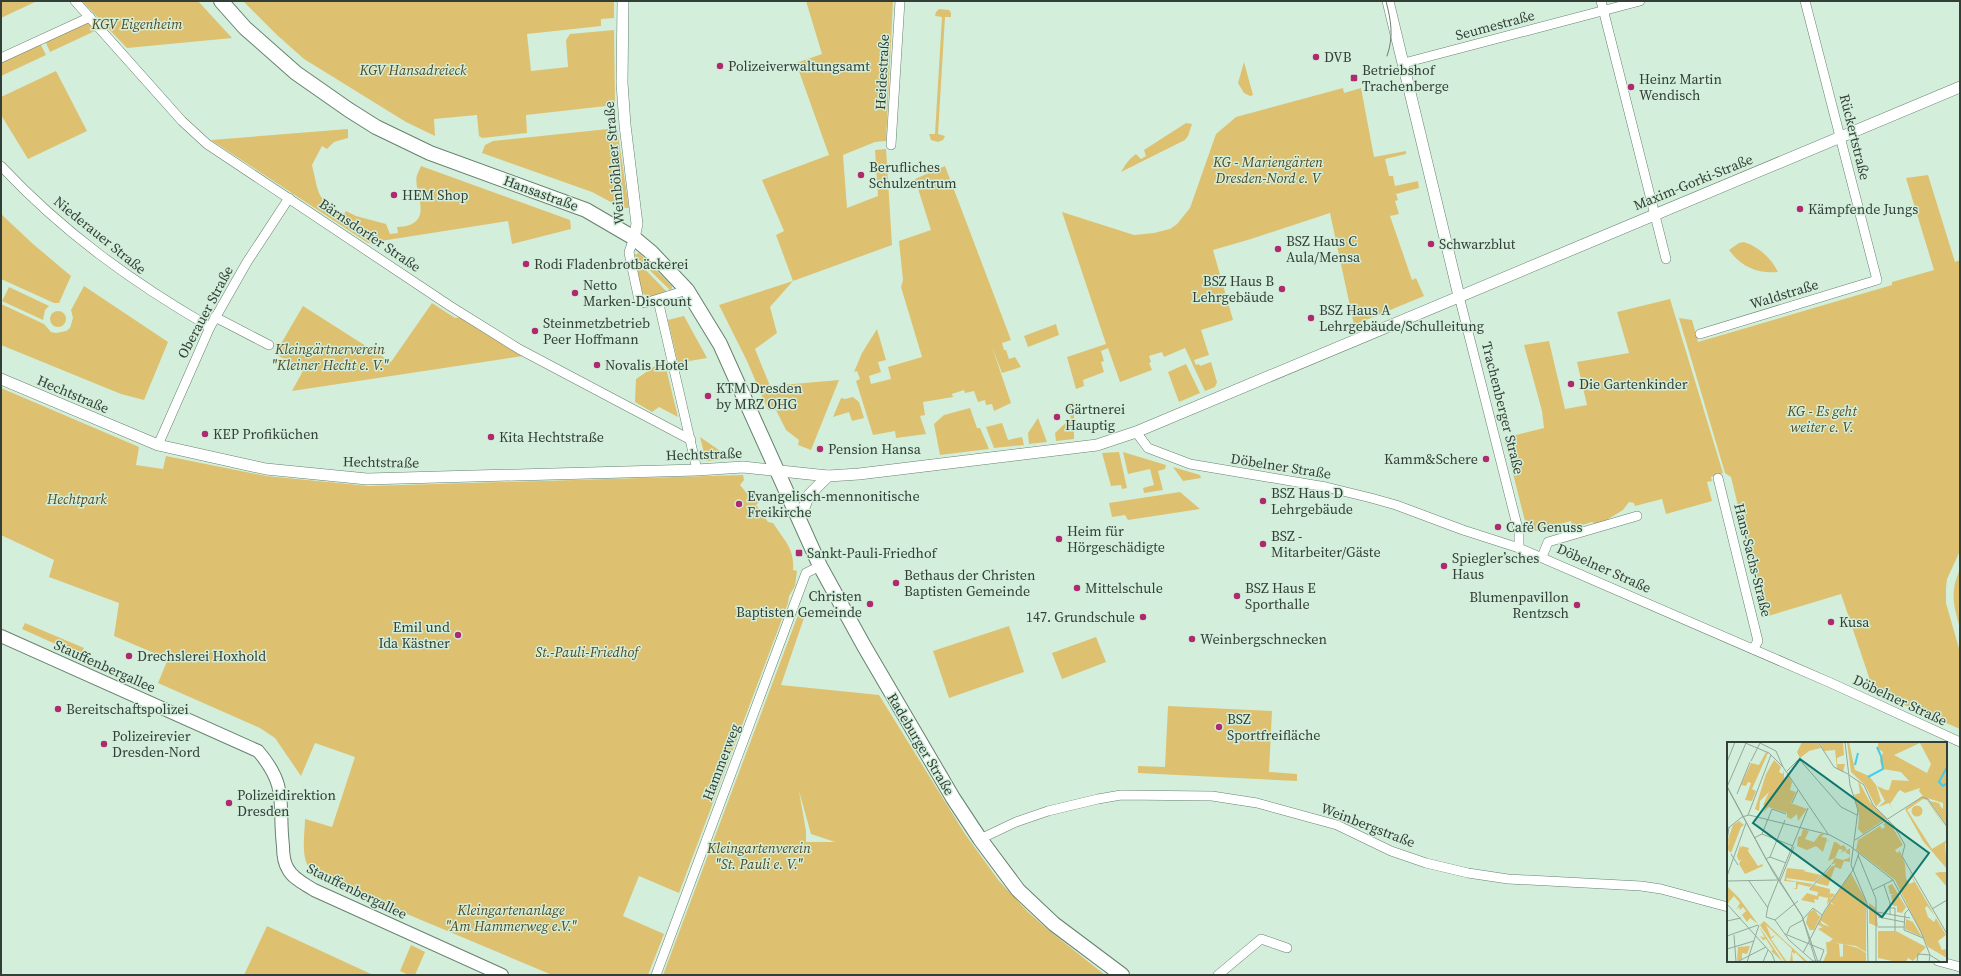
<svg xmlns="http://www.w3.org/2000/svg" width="1961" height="976" viewBox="0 0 1961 976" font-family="'Source Serif 4',serif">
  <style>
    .green { fill: #ddc170; fill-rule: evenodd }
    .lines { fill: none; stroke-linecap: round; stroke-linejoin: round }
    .minor-casing { stroke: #67816f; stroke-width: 10 }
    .tertiary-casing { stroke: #67816f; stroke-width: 12 }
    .secondary-casing { stroke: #67816f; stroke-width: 14 }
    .primary-casing { stroke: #67816f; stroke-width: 16 }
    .minor { stroke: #fff; stroke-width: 9 }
    .tertiary { stroke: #fff; stroke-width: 11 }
    .secondary { stroke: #fff; stroke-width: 12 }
    .primary { stroke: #fff; stroke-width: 14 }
    .tram { stroke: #6d7e72; stroke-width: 1 }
    .poi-dot { fill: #af296e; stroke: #d3efdb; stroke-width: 1.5 }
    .labels { text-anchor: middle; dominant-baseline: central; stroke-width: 3; stroke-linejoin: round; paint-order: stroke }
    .park-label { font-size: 14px; font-style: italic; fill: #564820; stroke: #d3efdb }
    .street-label { font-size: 14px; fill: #333e37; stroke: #d3efdb }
    .poi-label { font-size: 14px; fill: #333e37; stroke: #d3efdb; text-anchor: start }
    .inset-river { fill: none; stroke: #48caec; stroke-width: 2 }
    .inset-road { fill: none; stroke: #93a899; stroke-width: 1 }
    .view { fill: #0f766e; fill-opacity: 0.15; stroke: #0f766e; stroke-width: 2 }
    .inset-edge { fill: none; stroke: #333e37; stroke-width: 2 }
  </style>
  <rect width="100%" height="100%" fill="#d3efdb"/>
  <!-- green -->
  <g class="green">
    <polygon points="1,1 37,1 1,18"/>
    <polygon points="82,1 198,1 232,38 127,48"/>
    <polygon points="243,1 614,1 614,18 601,19 601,26 527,34 531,71 568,67 566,40 570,34 614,30 615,105 526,115 527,133 482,138 479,136 477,115 434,119 435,136 406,122 304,59 277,35"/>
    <polygon points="806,1 893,1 886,141 875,142 843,155 847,208 878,196 875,150 886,149 892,245 793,281 770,307 777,333 755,349 770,386 839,380 811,450 798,445 799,440 786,430 776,410 768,410 747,361 719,305 793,281 776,235 784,231 762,180 829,155 796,63 822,54"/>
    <polygon points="939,9 949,10 951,13 951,17 945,17 938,134 945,136 943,140 938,142 931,140 929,134 935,134 942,17 935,16 936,12"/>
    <polygon points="87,22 95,31 50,52 45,41"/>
    <polygon points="40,43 46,55 1,76 1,61"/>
    <polygon points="1244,62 1253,95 1250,96 1244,93 1238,83"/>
    <polygon points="56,71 87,131 28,159 1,115 1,97"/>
    <polygon points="1343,88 1344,93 1361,88 1374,157 1406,151 1406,154 1385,159 1389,176 1393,176 1395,186 1418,181 1419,188 1396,194 1398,200 1395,201 1399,214 1390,216 1412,280 1416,278 1424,296 1354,325 1330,213 1251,239 1213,250 1233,320 1201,330 1209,355 1194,360 1196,365 1199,364 1200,366 1211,362 1217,382 1215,387 1205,391 1185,348 1164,357 1162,352 1149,356 1151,362 1149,363 1152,370 1120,382 1108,348 1101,351 1104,361 1101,362 1104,372 1083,380 1084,386 1076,389 1067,357 1106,344 1062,212 1134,235 1154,233 1170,229 1177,224 1190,208 1216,134 1236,117"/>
    <path d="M1186,123L1192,124L1188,136L1185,140L1121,172C1125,165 1129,159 1136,154L1141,159L1146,156L1144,150Z"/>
    <polygon points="617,128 629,208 622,208 592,192 482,153 485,145 493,141"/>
    <path d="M348,129V138L334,142L327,149L322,146L312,165C319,194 316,200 344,214L346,211L356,216L386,224L390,234L398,233L397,227C438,225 412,191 417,175C418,172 420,169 421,166L570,220L571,229L512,244L508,221L368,243L211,140Z"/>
    <polygon points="945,166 1011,340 1002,343 1004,350 1006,350 1009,359 1015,357 1021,367 1002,373 992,347 1011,403 994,411 992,404 986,405 985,400 978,402 974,391 965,393 964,390 952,394 953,397 923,402 925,415 920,416 926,434 896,438 895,431 873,435 856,381 860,379 857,371 854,372 862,353 877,329 886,360 878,362 881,372 869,376 871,384 891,379 888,367 922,357 901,287 903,280 899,241 931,230 915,179"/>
    <polygon points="1928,175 1955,262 1960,260 1960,551 1947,579 1946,588 1946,603 1960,652 1960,729 1874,692 1841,594 1765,617 1731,477 1725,473 1679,318 1692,320 1698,342 1892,285 1892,282 1934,270 1906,178"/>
    <polygon points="1,214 33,244 71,276 59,303 54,303 1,279"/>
    <path d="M1744,242C1759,247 1771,258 1778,272C1758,274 1741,267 1729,250L1739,243Z"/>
    <polygon points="639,253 672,286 671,291 634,255"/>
    <path d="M634,258L668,293C658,295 649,301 642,292Z"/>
    <polygon points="84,286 168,342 144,400 121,394 1,345 1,304 44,324 51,332 56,333 66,331 70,328 73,318 71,310"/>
    <polygon points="9,287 49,306 45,310 43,320 2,301"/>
    <polygon points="1670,299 1723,473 1711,477 1712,481 1707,482 1712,501 1666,514 1662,499 1635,506 1634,503 1629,502 1623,510 1600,524 1596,524 1592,522 1573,528 1571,521 1528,533 1504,438 1544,428 1542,411 1524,345 1549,341 1565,409 1587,405 1577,362 1629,353 1617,312"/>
    <polygon points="432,303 455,318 463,317 523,356 292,391 304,369 275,354 303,306 391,362"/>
    <circle cx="58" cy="319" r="8"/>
    <polygon points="684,316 707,358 678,363 668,320"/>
    <polygon points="1056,324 1059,335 1028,347 1024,336"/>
    <polygon points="664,360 678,417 659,407 652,412 635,402 636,379"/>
    <polygon points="1186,364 1200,393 1179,402 1168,372"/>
    <path d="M1,388L139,447L136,465L163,469L166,456L266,476L369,486L743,475L744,480L740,485L750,497L752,495L758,503L756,505L768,522L773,523C784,540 795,549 793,570L797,571L795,586L789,596L788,603L679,893L639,876L623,916L664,934L648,975H552L333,883C327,880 319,877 314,873C299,862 305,835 305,819L332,827L355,757L315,743L301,776L275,738L260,728L158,683L168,659L114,636L119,603L49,577L54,560L1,535Z"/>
    <polygon points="853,397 859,402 864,418 852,421 849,412 833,417 841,398 845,399"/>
    <polygon points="1073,402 1074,405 1074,439 1056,441 1055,433 1071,418 1065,405"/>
    <polygon points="970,408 977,428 980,428 989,449 940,455 934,424 944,415"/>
    <polygon points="1038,418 1047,442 1029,444 1028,433"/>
    <polygon points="1002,423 1008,440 1022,437 1024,445 994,448 986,427"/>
    <polygon points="700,437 732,459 706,461"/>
    <polygon points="1119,452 1127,488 1122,489 1121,485 1111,486 1102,453"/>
    <polygon points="1123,452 1166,465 1165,469 1158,471 1163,490 1144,493 1143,488 1154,485 1150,469 1128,474"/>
    <polygon points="1173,467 1200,475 1201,478 1183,481"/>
    <polygon points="1180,492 1200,509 1128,520 1125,515 1112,517 1109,503"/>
    <path d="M1960,569V628C1953,604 1950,592 1960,569Z"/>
    <path d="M806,612L781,685L879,695L965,834L999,881L1028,912L1046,928L1105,975H663L798,615ZM799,791L811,834L835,842H806V831Z"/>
    <polygon points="25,623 84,648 80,655 22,629"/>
    <polygon points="1009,626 1024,672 949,698 933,651"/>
    <polygon points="1096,637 1106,662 1062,679 1052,653"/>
    <polygon points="1168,706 1272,711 1269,772 1297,774 1297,781 1138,773 1138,766 1165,767"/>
    <polygon points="267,926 371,974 370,975 244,975"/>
    <polygon points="411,945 425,952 415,975 409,975 400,971"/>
  </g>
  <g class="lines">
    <!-- minor casing -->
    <g class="minor-casing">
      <g id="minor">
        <polyline points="75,1 182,121 207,144 450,306 519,349 691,440"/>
        <polyline points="1601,1 1666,259"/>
        <polyline points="1,58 90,17"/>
        <polyline points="1404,63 1640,1"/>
        <polyline points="891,145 900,1"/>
        <path d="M1,166C63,232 132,282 210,327"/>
        <polyline points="634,238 629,252 630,258 639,300 645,303 687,290"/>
        <polyline points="1459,296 1519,533 1519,548"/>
        <polyline points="658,300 697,470"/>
        <polyline points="215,317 269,345"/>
        <polyline points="1700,334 1877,280 1805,1"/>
        <polyline points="1136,432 1148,448 1190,464 1326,487 1371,498 1396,505 1463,530 1519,548 1831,683 1960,742"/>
        <polyline points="158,445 210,327 247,262 289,198"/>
        <polyline points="1718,478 1758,641 1753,649"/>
        <polyline points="1542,557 1548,542 1637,516"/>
        <polyline points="980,839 1016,822 1048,811 1098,799 1121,795 1212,796 1257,803 1337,825 1391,851 1426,863 1468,873 1508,879 1641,886 1661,889 1728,907"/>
        <polyline points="1938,961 1960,967"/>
        <polyline points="656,975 806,573 820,566"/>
        <polyline points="1218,975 1261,939 1287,948"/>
      </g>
    </g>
    <!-- tertiary casing -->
    <g class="tertiary-casing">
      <g id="tertiary">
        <polyline points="623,1 622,83 625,125 637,224 634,238"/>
        <polyline points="1388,1 1459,296"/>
        <polyline points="1,379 158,445 266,469 367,479 697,470 743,467 828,476 859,474 1097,445 1136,432 1960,87"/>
        <polyline points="799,520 809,495 828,476"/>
      </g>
    </g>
    <!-- secondary casing -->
    <g class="secondary-casing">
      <path id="secondary" d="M1,636L258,751C289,787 278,804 283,846C283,853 284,863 288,869C293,879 305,884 314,890L502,975"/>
    </g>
    <!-- primary casing -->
    <g class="primary-casing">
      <polyline id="primary" points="221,1 245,28 296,73 349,110 376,127 430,153 586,210 634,238 652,253 687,290 720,344 820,566 864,646 953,798 980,839 1018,890 1054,924 1122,975"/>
    </g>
    <!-- minor -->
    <use href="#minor" class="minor"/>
    <!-- tertiary -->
    <use href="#tertiary" class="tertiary"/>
    <!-- secondary -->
    <use href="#secondary" class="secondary"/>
    <!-- primary -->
    <use href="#primary" class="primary"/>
    <!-- tram -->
    <path class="tram" d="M1386,1C1391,21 1394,36 1387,56"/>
  </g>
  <!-- markers -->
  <g class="poi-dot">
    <circle cx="1316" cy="57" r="4"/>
    <circle cx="720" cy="66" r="4"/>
    <rect x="1350" y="74" width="8" height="8" rx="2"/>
    <circle cx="1631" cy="87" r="4"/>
    <circle cx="861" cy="175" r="4"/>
    <circle cx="394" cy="195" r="4"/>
    <circle cx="1800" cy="209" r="4"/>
    <circle cx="1431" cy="244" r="4"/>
    <circle cx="1278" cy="249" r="4"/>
    <circle cx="526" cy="264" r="4"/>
    <circle cx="1282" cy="289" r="4"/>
    <circle cx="575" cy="293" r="4"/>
    <circle cx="1311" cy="318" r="4"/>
    <circle cx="535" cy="331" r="4"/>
    <circle cx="597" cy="365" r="4"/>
    <circle cx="1571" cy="384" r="4"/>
    <circle cx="708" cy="396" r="4"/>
    <circle cx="1057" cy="417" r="4"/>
    <circle cx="205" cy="434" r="4"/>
    <circle cx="491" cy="437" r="4"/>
    <circle cx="820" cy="449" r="4"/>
    <circle cx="1486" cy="459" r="4"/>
    <circle cx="1263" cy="501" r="4"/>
    <circle cx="739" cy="504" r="4"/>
    <circle cx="1498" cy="527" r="4"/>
    <circle cx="1059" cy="539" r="4"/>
    <circle cx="1263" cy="544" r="4"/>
    <rect x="795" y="549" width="8" height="8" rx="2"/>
    <circle cx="1444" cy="566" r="4"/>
    <circle cx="896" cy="583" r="4"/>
    <circle cx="1077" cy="588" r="4"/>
    <circle cx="1237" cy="596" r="4"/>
    <circle cx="870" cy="604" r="4"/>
    <circle cx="1577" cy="605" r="4"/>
    <circle cx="1143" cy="617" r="4"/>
    <circle cx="1831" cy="622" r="4"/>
    <circle cx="458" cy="635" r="4"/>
    <circle cx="1192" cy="639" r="4"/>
    <circle cx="129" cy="656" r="4"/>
    <circle cx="58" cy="709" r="4"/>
    <circle cx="1219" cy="727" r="4"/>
    <circle cx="104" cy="744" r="4"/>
    <circle cx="229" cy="803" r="4"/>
  </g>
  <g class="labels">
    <!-- park labels -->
    <g class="park-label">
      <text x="137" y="24">KGV Eigenheim</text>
      <text x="413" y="70">KGV Hansadreieck</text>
      <text x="1268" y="162">KG - Mariengärten<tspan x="1268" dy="16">Dresden-Nord e. V</tspan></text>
      <text x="330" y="349">Kleingärtnerverein<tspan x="330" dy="16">"Kleiner Hecht e. V."</tspan></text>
      <text x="1822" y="411">KG - Es geht<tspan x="1822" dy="16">weiter e. V.</tspan></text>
      <text x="77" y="499">Hechtpark</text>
      <text x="587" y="652">St.-Pauli-Friedhof</text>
      <text x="759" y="848">Kleingartenverein<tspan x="759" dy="16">"St. Pauli e. V."</tspan></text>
      <text x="511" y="910">Kleingartenanlage<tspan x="511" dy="16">"Am Hammerweg e.V."</tspan></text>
    </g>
    <!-- street labels -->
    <g class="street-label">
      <text transform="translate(1495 25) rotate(-15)">Seumestraße</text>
      <text transform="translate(882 72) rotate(-87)">Heidestraße</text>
      <text transform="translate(1855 137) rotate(76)">Rückertstraße</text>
      <text transform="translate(614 163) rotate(-95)">Weinböhlaer Straße</text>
      <text transform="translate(1693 182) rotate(-22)">Maxim-Gorki-Straße</text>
      <text transform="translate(541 193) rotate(20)">Hansastraße</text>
      <text transform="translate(100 235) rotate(39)">Niederauer Straße</text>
      <text transform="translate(370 235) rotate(34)">Bärnsdorfer Straße</text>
      <text transform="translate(1784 294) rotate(-17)">Waldstraße</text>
      <text transform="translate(205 312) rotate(-62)">Oberauer Straße</text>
      <text transform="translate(73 394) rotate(23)">Hechtstraße</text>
      <text transform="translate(1503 408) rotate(76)">Trachenberger Straße</text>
      <text transform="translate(704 454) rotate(-2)">Hechtstraße</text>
      <text transform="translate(381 462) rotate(1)">Hechtstraße</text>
      <text transform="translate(1281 466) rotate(9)">Döbelner Straße</text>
      <text transform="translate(1753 560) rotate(76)">Hans-Sachs-Straße</text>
      <text transform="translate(1604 568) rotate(24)">Döbelner Straße</text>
      <text transform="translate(105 666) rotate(24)">Stauffenbergallee</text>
      <text transform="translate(1900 700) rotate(25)">Döbelner Straße</text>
      <text transform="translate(921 744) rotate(59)">Radeburger Straße</text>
      <text transform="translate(721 762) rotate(-69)">Hammerweg</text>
      <text transform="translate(1368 825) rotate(21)">Weinbergstraße</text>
      <text transform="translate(357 891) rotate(26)">Stauffenbergallee</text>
    </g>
    <!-- poi labels -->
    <g class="poi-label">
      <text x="1324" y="57">DVB</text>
      <text x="728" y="66">Polizeiverwaltungsamt</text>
      <text x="1362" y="70">Betriebshof<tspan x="1362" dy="16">Trachenberge</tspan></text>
      <text x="1639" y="79">Heinz Martin<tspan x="1639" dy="16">Wendisch</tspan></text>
      <text x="869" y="167">Berufliches<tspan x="869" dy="16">Schulzentrum</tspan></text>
      <text x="402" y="195">HEM Shop</text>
      <text x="1808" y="209">Kämpfende Jungs</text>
      <text x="1286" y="241">BSZ Haus C<tspan x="1286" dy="16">Aula/Mensa</tspan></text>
      <text x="1439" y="244">Schwarzblut</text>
      <text x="534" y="264">Rodi Fladenbrotbäckerei</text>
      <text x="1274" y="281" text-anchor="end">BSZ Haus B<tspan x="1274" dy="16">Lehrgebäude</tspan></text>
      <text x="583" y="285">Netto<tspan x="583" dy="16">Marken-Discount</tspan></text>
      <text x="1319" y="310">BSZ Haus A<tspan x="1319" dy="16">Lehrgebäude/Schulleitung</tspan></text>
      <text x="543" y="323">Steinmetzbetrieb<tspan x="543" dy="16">Peer Hoffmann</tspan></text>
      <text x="605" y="365">Novalis Hotel</text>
      <text x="1579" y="384">Die Gartenkinder</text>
      <text x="716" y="388">KTM Dresden<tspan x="716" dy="16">by MRZ OHG</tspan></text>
      <text x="1065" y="409">Gärtnerei<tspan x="1065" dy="16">Hauptig</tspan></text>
      <text x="213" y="434">KEP Profiküchen</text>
      <text x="499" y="437">Kita Hechtstraße</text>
      <text x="828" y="449">Pension Hansa</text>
      <text x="1478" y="459" text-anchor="end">Kamm&amp;Schere</text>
      <text x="1271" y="493">BSZ Haus D<tspan x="1271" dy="16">Lehrgebäude</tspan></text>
      <text x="747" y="496">Evangelisch-mennonitische<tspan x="747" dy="16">Freikirche</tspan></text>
      <text x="1506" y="527">Café Genuss</text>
      <text x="1067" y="531">Heim für<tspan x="1067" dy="16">Hörgeschädigte</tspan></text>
      <text x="1271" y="536">BSZ -<tspan x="1271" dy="16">Mitarbeiter/Gäste</tspan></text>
      <text x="807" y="553">Sankt-Pauli-Friedhof</text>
      <text x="1452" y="558">Spiegler’sches<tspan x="1452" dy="16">Haus</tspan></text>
      <text x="904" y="575">Bethaus der Christen<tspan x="904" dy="16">Baptisten Gemeinde</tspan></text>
      <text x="1085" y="588">Mittelschule</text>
      <text x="1245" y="588">BSZ Haus E<tspan x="1245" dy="16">Sporthalle</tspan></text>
      <text x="862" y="596" text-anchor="end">Christen<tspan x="862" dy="16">Baptisten Gemeinde</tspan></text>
      <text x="1569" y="597" text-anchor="end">Blumenpavillon<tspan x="1569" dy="16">Rentzsch</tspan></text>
      <text x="1135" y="617" text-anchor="end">147. Grundschule</text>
      <text x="1839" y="622">Kusa</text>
      <text x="450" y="627" text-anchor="end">Emil und<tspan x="450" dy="16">Ida Kästner</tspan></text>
      <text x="1200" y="639">Weinbergschnecken</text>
      <text x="137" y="656">Drechslerei Hoxhold</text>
      <text x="66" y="709">Bereitschaftspolizei</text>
      <text x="1227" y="719">BSZ<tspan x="1227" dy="16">Sportfreifläche</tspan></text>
      <text x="112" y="736">Polizeirevier<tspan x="112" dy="16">Dresden-Nord</tspan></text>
      <text x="237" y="795">Polizeidirektion<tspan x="237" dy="16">Dresden</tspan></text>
    </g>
  </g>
  <!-- overview -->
  <g transform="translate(1727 742)">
    <rect width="220" height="220" fill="#d3efdb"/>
    <path d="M75,0H90L94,6L82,9L73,16L70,10ZM92,0H116L117,13L110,16V22H118L116,30L110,27L108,8L97,9ZM120,0H122L128,28L142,34L149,43L154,59L149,65L138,43L124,30ZM151,0H220V84L203,59L212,61L214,65L216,67V61L200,56L219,87L200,58L196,57L180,68L205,107L220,98L218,102L220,127L196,99L178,67L196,54L192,49L193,46L178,51L173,48L171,50L163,62L168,71L162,61L151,65L158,59L150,44L159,48H162L165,38L182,39L174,30L156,27L153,19L156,10L151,7ZM193,1L204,22L200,31L167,13ZM39,10L41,11L25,47L29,49L25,59L18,58L24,41L21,40L19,44L14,43L24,21L32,23ZM47,18L54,25L52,30L56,32L57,28V37L61,32L65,40L63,48L69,50L64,61L80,67L71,79L70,72L64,77L60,75V71L41,65L37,71L39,64L36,63L42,50L33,59L32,69L28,67L39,32ZM131,38L143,60L160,76L136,92L131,87L132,74L127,53L133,51ZM184.5 69a5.5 5.5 0 1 1 11 0a5.5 5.5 0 1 1-11 0ZM12,79L17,83L14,85L4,111L0,107L5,90L1,102L0,100L6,83ZM162,79L176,103L168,108L170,111L173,109L178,122L179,136L182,142L187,140L181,128L208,174L200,164L198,166L201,175L207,180L209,176L219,193L211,199L215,208L218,207L220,210V216L201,205L168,138L129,108L131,98L153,84L155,87L158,85L156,82ZM76,87L82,89L78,97L87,100L93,92H97L94,95L100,96L99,99L103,98L99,100L96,110L89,104L80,108L70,104L71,95L74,94ZM107,100H109L114,104L117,103L120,108L113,111L116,108L112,107L108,116L101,119ZM13,103L14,106L15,104L22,106L21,109L31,124L35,122L36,124L18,132L12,122L14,117L12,119L10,114ZM123,106V120L117,119L114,127L108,125L101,144L89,141L105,124H107L109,121L104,123L108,116L116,118L122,116L123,113L118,110ZM60,126L79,128L76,129L94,133L88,140L59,136L60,138L86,142L83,145L71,142L70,147H66L69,146V140L57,139ZM213,130H220V145L208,131ZM124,131L139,159V210L129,204L102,200L106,197L91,187L96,185L91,183L93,178L95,182L103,185L93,178L103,161L107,163L104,160ZM165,142L179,165L175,171L170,170V164H166L164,153L167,152H163L161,144ZM87,143L103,147V151H100L108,152L105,156L101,155L105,157L100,163L101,156L92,154L91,158L87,157L88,161L74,158L80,151L90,154L91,150L82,148ZM0,144L12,156L31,182L23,176L20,180L15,173L19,169L16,165L13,168L12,165L9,168L13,161L7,154L1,161ZM142,161L149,166L151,185L142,181ZM87,167L92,174L94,173L87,188H83L79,181L81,172ZM179,177L186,180L195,195L178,187ZM37,179L61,202L81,220H78L68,210V212L65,210L66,220H60L63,219L65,207L39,183L44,195L49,193L44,197L60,220H58L33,183ZM32,184L56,220L44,209L46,208L39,197L36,198L33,194L38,196ZM151,189H169L199,205L186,219L181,216L179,220H170L151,216ZM99,200L112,201L113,215L116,214V202L131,206L139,211V220H96L100,211ZM23,204L20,212L15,211V217L10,219L11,205Z" fill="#ddc170" fill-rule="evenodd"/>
    <path class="inset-river" d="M128,23L131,11M220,25L212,40L216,44L220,41M141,35L156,27L154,14L150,5"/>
    <path class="inset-road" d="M16,0L42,11L56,25L101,92M91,0L107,25L121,32M118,0L123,43L131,68L124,123L140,161L141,220M24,19L33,1L49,9L56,25M0,20L8,0M60,29L72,17L114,65L130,73M122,33L137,43L146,63L167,84L178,103L175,114L220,192M0,44L39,117L75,174L89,220M0,45L19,1M0,45L46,130L75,174L91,220M10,52L23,20M65,61L71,48M21,73L44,13M0,87L15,75L22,73L103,93L123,104L166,138L194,190L203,213L202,220M35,92L66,104M27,96L35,92L45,67L59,72M128,98L195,55L201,57L220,85M0,99L2,85M4,112L11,123M131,113L149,157V220M43,115L59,121M39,117L43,115L58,78M0,134L19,81M0,139L51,138M22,139L41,166M53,139L67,105M157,143L163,161V172M83,147L104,123M146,148L166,138M0,162L45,212L48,220M163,166H168V189M182,167L178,171L177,188L196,196M205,167L220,158M150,170L183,176M39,175L41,164L81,66M39,175L48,178L62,198L86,219H93M151,175L177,180M76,177L86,166L95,173M48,178L71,159M0,179L14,176M151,185H177M58,192L97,208L93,219M60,192L63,185L76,178M7,193L9,220M0,194L31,183M0,207L27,199M76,211L98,168L126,128L132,111M10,220L39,205M20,220L32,183M36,220L41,208M190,220L191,212L203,213L214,220"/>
    <path class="view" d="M73,17L202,111L155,175L26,81Z"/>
    <rect width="220" height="220" class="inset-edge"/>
  </g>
  <!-- border -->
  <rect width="1961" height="976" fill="none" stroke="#333e37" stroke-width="4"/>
</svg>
